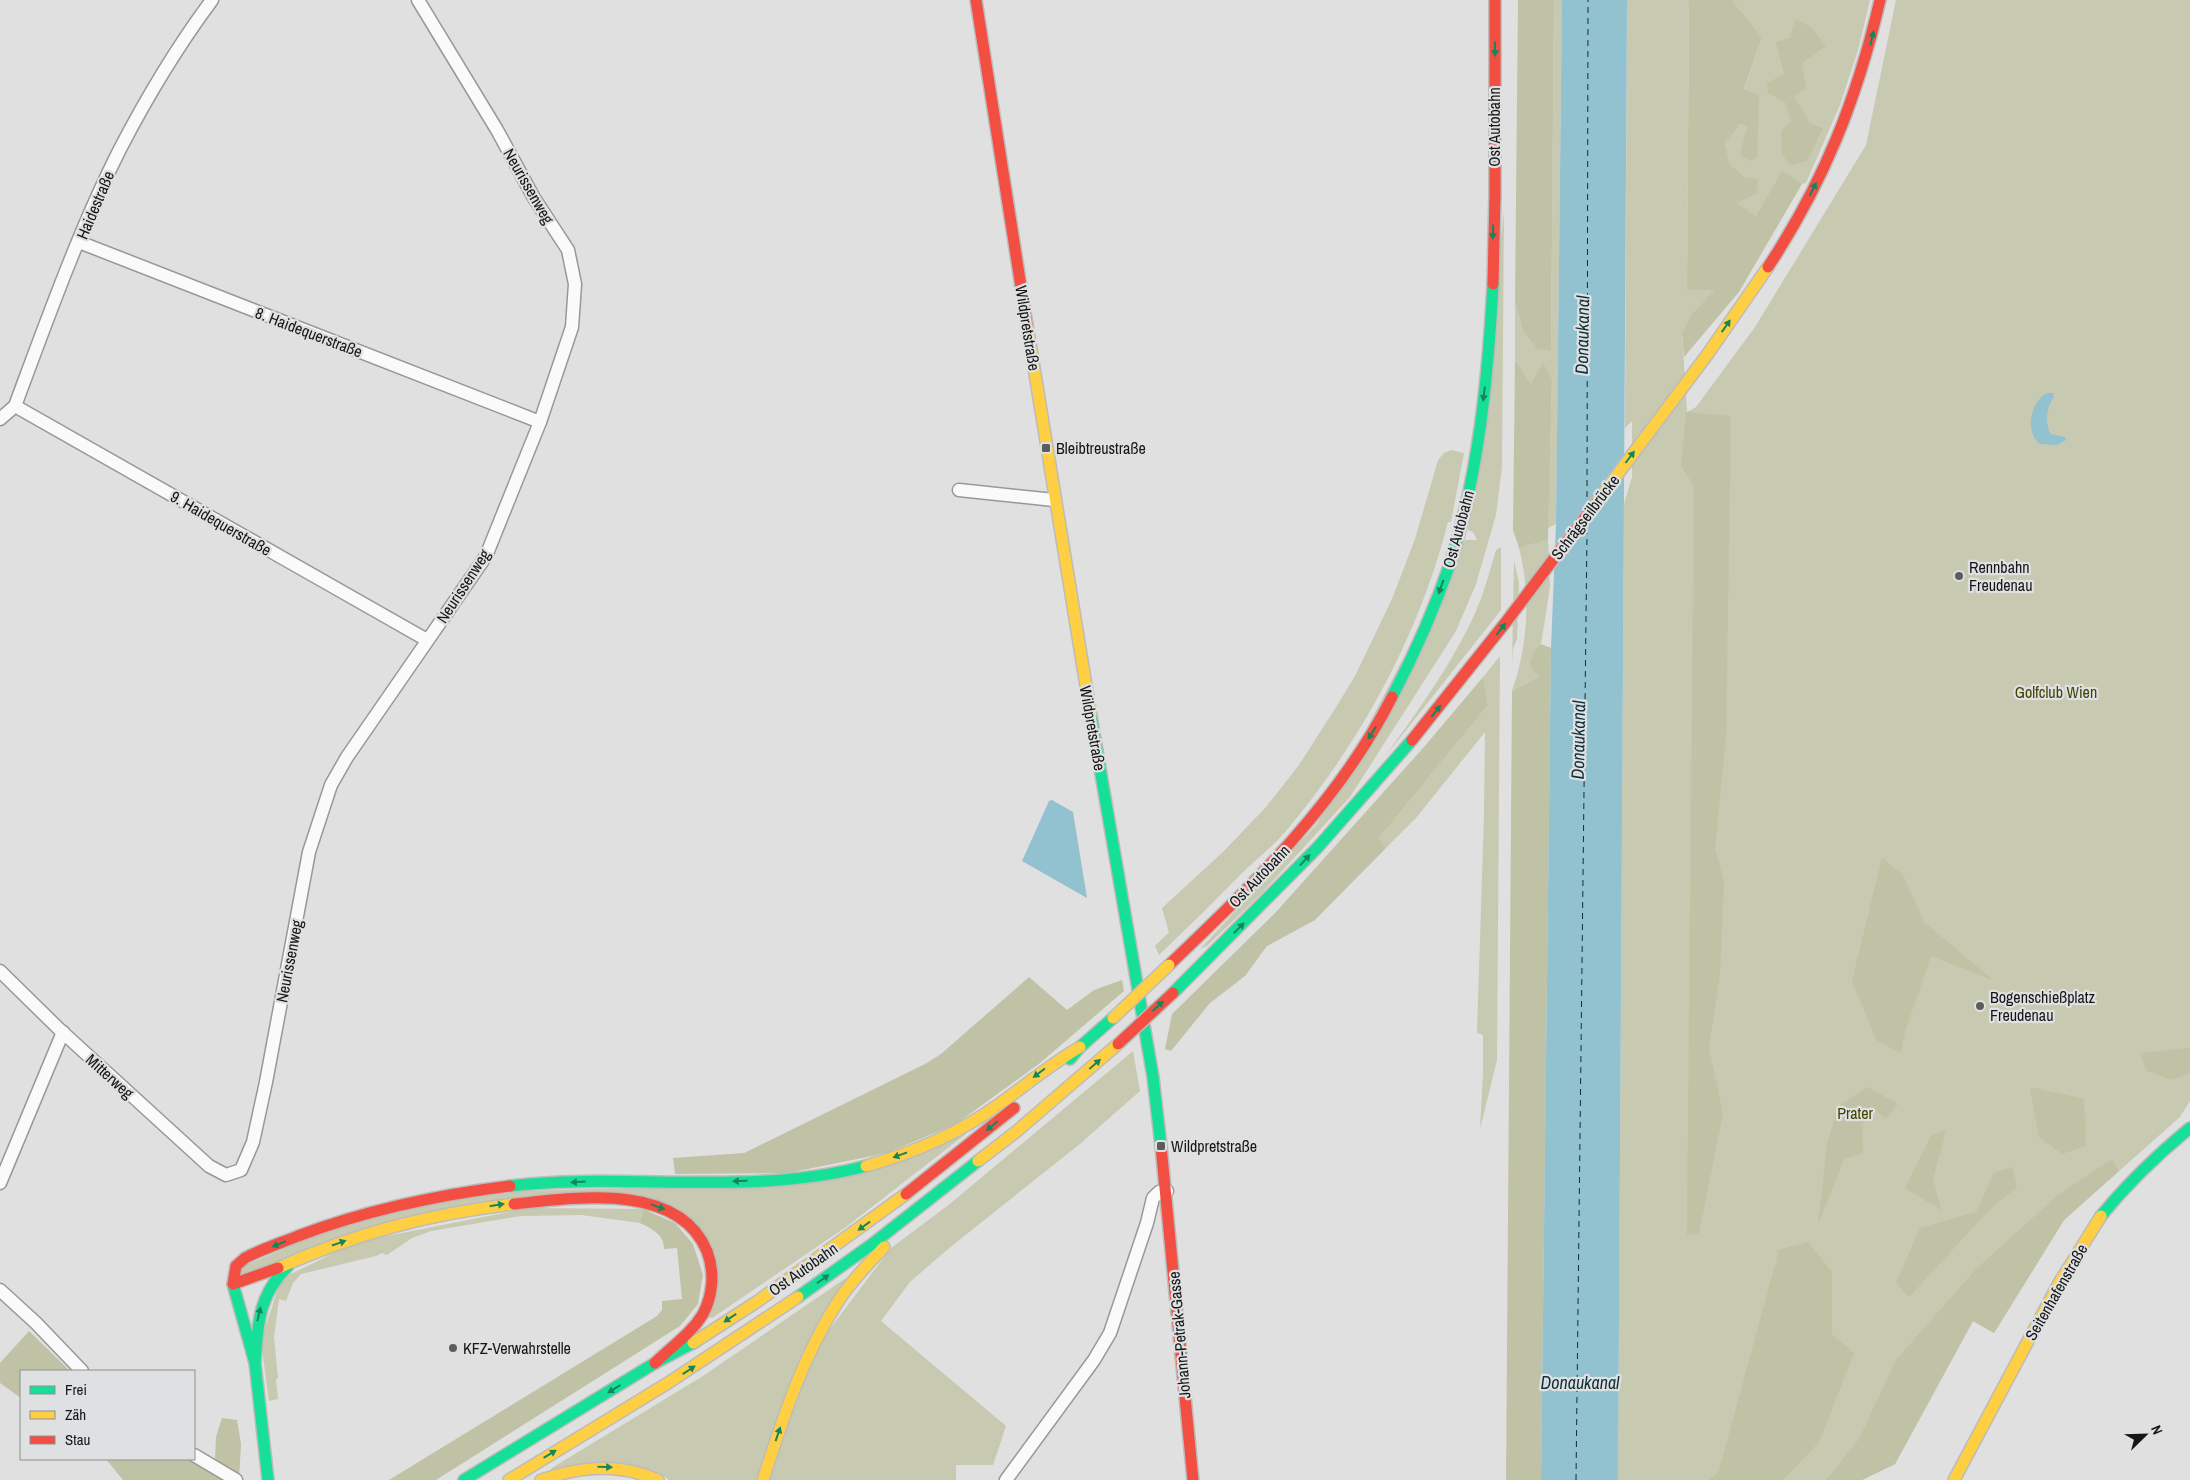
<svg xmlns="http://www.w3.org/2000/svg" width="2190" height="1480" viewBox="0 0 2190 1480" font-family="'Archivo Narrow',sans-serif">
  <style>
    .green { fill: #c7c9b0 }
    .forest { fill: #bfc2a4 }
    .water { fill: #92c1cf }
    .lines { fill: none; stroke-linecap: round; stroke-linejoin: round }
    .ferry { stroke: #0e3039; stroke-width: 1; stroke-dasharray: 6 5; stroke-linecap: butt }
    .street-casing { stroke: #989898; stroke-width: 15 }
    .fast-casing { stroke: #bcbcbc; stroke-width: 14 }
    .slow-casing { stroke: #bcbcbc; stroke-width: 14 }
    .jam-casing { stroke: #bcbcbc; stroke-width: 14 }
    .street { stroke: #fafafa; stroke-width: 12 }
    .fast { stroke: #16e098; stroke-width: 11 }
    .slow { stroke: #ffcf43; stroke-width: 11 }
    .jam { stroke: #f24e42; stroke-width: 11 }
    .slow-bridge-casing { stroke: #bcbcbc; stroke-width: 14; stroke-linecap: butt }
    .jam-bridge-casing { stroke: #bcbcbc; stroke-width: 14; stroke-linecap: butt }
    .slow-bridge { stroke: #ffcf43; stroke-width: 11 }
    .jam-bridge { stroke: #f24e42; stroke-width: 11 }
    .oneway { fill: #16855e }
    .poi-dot { fill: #5d5d5d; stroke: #dfe0e1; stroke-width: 2 }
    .labels { text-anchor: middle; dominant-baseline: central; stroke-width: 4.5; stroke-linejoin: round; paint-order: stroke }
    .street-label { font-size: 16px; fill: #161616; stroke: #dfe0e1 }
    .poi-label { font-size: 16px; fill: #161616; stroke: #dfe0e1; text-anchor: start }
    .park-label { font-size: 16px; fill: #414400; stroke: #dfe0e1 }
    .water-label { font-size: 18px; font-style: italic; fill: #0e3039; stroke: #dfe0e1 }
  </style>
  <rect width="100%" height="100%" fill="#e0e0e0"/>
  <!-- green -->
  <g class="green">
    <polygon points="1554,0 1562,0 1556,524 1548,528 1552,379 1543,362 1531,383 1515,360 1515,301 1523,331 1537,349 1551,351"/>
    <polygon points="1627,0 1689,0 1687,290 1716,290 1690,316 1682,333 1687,412 1696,407 1755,327 1866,145 1896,0 2190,0 2190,1101 2180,1117 2064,1220 1994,1333 1973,1321 1895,1464 1862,1480 1618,1480 1624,504 1632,477 1632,421 1625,428"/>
    <polygon points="1732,0 1870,0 1858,50 1840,105 1806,183 1802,184 1782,170 1756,216 1735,203 1746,178 1728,164 1725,143 1739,124 1747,128 1750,161 1744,90 1762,37"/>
    <polygon points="1504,211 1502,467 1496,515 1476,584 1456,631 1350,797 1261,894 1207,946 1200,949 1317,824 1465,540 1477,540 1473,532 1468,530"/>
    <path d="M1451,450L1464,453L1451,522H1448C1419,635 1361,742 1286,831C1273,846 1257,859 1242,873C1215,901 1187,928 1159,955L1155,946L1169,932L1162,908L1223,852L1266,807L1299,765L1338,704L1355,676L1392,599L1415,539L1438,460L1444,453Z"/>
    <path d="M1548,540L1550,587L1541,644L1535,649L1540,676L1512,691C1528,645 1531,595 1519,548Z"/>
    <path d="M1501,547V610L1384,758C1415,715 1447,671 1471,622C1482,600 1489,574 1496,550Z"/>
    <polygon points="1514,560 1519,583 1517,639 1513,649 1512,665"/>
    <polygon points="1500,656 1497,1060 1480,1129 1483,1073 1483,1035 1477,1033 1484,814 1485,732 1416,818 1386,848 1379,838 1488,705 1483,677"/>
    <polygon points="1133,1051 1140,1091 1081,1143 948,1249 910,1282 881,1321 1006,1426 993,1465 956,1465 956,1480 985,1480 768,1480 816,1347 891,1248 951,1203"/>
    <path d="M963,1133L966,1134L846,1227L712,1318L708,1317C719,1287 721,1258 700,1232C689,1219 674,1208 657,1202C638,1195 618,1196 598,1196C514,1194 416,1209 338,1238C307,1249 277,1263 247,1276H242L240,1272L242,1267C272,1254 303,1240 334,1230C396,1208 462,1198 527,1191C576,1189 626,1188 675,1187C775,1187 874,1185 963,1133Z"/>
    <polygon points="529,1208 643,1209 640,1223 581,1215 521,1216 431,1231 412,1238 387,1255 382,1253 376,1256 301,1274 293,1283 286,1301 279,1299 274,1337 278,1378 276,1380 278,1399 269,1401 261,1341 281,1279 356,1242"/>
    <polygon points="846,1278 758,1480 669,1480 662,1475 550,1469 703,1376"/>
  </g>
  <!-- forest -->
  <g class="forest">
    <polygon points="1518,0 1554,0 1551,351 1537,349 1523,331 1515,301"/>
    <polygon points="1689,0 1732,0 1762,37 1744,89 1759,95 1757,157 1750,161 1740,154 1747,128 1740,124 1725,143 1729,164 1746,178 1758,179 1756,194 1736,203 1756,216 1782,170 1802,184 1739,292 1684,357 1682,333 1690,316 1715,290 1687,290"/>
    <polygon points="1796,19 1812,28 1826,46 1802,63 1806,88 1794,96 1810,123 1823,128 1807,161 1790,165 1782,154 1781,131 1791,121 1785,102 1768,93 1767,84 1784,73 1776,42 1790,38"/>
    <polygon points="1515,360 1531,383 1543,362 1552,379 1548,540 1519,548 1513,530"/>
    <polygon points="1686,412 1731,416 1726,736 1715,849 1724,881 1720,974 1709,1048 1723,1114 1699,1233 1687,1235 1694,486 1681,466"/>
    <polygon points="1541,644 1551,648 1541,1480 1506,1480 1512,691 1540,676 1534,672 1530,663 1535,649"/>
    <polygon points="1483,677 1488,705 1379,838 1386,848 1315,920 1267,946 1245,976 1210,1003 1171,1051 1165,1049 1172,1014 1276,912 1424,747"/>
    <polygon points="1882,858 1903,875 1924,922 1993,980 1931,956 1905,1032 1901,1053 1876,1040 1852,981"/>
    <polygon points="1029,977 1067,1010 1094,990 1122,980 1124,991 1040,1063 956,1124 887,1153 788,1173 675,1174 673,1158 744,1153 925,1064 941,1054"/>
    <polygon points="2190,1048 2190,1073 2171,1080 2146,1070 2140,1053"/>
    <polygon points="1867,1087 1898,1104 1886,1119 1871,1106 1862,1116 1863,1153 1844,1159 1818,1225 1827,1144 1838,1107"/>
    <polygon points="2030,1087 2084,1099 2086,1146 2062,1154 2039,1137"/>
    <polygon points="1946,1130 1933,1179 1941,1210 1905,1188 1931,1136"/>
    <polygon points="2112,1159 2119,1171 2064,1220 1994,1333 1973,1321 1895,1464 1862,1480 1826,1480 1859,1439 1896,1360 1976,1269 2058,1195"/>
    <polygon points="2012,1167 2017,1187 1989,1210 1909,1297 1896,1283 1920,1228 1976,1212 1994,1173"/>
    <path d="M643,1209L675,1223L693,1244L703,1275L698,1304L680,1326L436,1480H389L657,1316L662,1310V1301L682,1299L677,1248L664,1249C664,1234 652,1229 640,1223Z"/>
    <polygon points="1808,1242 1832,1272 1832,1334 1854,1353 1819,1442 1783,1480 1709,1480 1719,1471 1779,1250"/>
    <polygon points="29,1331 70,1371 21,1371 21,1398 0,1383 0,1363"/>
    <polygon points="222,1418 237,1420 241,1444 239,1480 123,1480 106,1459 191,1459 208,1468 215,1460 216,1437"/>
  </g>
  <!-- water -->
  <g class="water">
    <polygon points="1562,0 1627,0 1618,1480 1541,1480 1551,648 1556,524"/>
    <path d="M2047,393H2053L2054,397C2047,406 2044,424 2051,434L2065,437L2066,440L2057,445L2040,444C2024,432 2031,401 2047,393Z"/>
    <polygon points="1052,800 1073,812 1087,898 1022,861 1049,801"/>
  </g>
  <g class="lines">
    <!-- ferry -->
    <g class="ferry">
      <polyline points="1587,497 1588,0"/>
      <polyline points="1576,1480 1587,533"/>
    </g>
    <!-- street casing -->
    <g class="street-casing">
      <g id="street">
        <polyline points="79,242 540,422"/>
        <polyline points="15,406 427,640"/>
        <path d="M0,419L15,406C47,320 79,230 120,149C147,97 177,47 212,0"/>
        <polyline points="959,490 1054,500"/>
        <polyline points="0,971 59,1029 209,1166 226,1175 241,1170 253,1142 266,1082 309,852 331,785 347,757 486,556 540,422 572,327 575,284 568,250 534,198 497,130 418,0"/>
        <polyline points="0,1183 63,1032"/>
        <polyline points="0,1290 36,1323 82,1371"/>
        <polyline points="194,1455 236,1480"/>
        <polyline points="1006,1480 1094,1360 1110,1333 1147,1223 1153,1198 1159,1192 1167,1191"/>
      </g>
    </g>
    <!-- fast casing -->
    <g class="fast-casing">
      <g id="fast">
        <path d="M1392,697C1415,653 1435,608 1451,561C1479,472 1488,377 1493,284"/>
        <polyline points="1091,716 1153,1077 1161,1146"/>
        <polyline points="1173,993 1318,847 1412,740"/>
        <polyline points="1070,1059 1080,1047 1113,1018"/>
        <path d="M510,1186C628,1172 750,1197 866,1166"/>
        <path d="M2101,1216C2128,1183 2157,1155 2190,1128"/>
        <polyline points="233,1284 255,1363 268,1480"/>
        <polyline points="798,1297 871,1245 978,1161"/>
        <path d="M255,1363C258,1323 258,1296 288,1266"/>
        <polyline points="464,1480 655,1363 693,1343"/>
      </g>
    </g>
    <!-- slow casing -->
    <g class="slow-casing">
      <g id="slow">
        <polyline points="1027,325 1091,716"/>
        <polyline points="1596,503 1707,355 1768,267"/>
        <polyline points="978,1161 1017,1131 1118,1044"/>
        <path d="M866,1166C913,1153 959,1133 998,1105C1026,1085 1051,1064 1080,1047"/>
        <path d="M278,1268C356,1233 429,1214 514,1204"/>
        <polyline points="693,1343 758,1301 906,1194"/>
        <polyline points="509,1480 668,1383 798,1297"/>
        <path d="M541,1480C581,1466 618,1463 658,1480"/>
        <path d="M763,1480C783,1418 803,1355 839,1300C852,1280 868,1264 884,1247"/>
        <polyline points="1954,1480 2059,1283 2101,1216"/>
      </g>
    </g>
    <!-- jam casing -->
    <g class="jam-casing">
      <g id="jam">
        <polyline points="976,0 1027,325"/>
        <path d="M1768,267C1824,182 1857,99 1880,0"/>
        <polyline points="1493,284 1495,194 1495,0"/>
        <polyline points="1412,740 1506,622 1596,503"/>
        <path d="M1169,965C1253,885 1339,802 1392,697"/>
        <polyline points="1161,1146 1193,1480"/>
        <polyline points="906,1194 1014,1108"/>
        <path d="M514,1204C573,1198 678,1181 707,1251C715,1272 713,1295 703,1314C691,1334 671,1347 655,1363"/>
        <path d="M278,1268L233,1284L236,1266L245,1258C262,1249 281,1243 298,1236C367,1210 437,1195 510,1186"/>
      </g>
    </g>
    <!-- street -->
    <use href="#street" class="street"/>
    <!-- fast -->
    <use href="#fast" class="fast"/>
    <!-- slow -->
    <use href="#slow" class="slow"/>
    <!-- jam -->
    <use href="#jam" class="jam"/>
    <!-- slow-bridge casing -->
    <g class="slow-bridge-casing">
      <polyline id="slow-bridge" points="1113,1018 1169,965"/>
    </g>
    <!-- jam-bridge casing -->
    <g class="jam-bridge-casing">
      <polyline id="jam-bridge" points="1118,1044 1173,993"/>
    </g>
    <!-- slow-bridge -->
    <use href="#slow-bridge" class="slow-bridge"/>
    <!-- jam-bridge -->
    <use href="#jam-bridge" class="jam-bridge"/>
  </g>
  <!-- one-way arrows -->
  <defs><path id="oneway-solid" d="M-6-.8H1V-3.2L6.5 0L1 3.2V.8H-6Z" transform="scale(1.25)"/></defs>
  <g class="oneway">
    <use href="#oneway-solid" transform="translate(1872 38) rotate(-77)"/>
    <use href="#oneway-solid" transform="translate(1495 49) rotate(90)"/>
    <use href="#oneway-solid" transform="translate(1813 189) rotate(-63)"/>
    <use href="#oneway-solid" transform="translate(1493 232) rotate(91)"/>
    <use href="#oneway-solid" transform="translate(1726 326) rotate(-55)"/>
    <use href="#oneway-solid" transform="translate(1484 394) rotate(97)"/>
    <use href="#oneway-solid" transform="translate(1630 457) rotate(-53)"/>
    <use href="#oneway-solid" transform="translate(1441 587) rotate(109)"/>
    <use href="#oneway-solid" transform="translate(1501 629) rotate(-52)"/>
    <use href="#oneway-solid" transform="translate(1436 711) rotate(-51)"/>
    <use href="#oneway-solid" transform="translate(1372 733) rotate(122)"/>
    <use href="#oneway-solid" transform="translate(1305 860) rotate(-47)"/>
    <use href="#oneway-solid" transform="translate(1239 928) rotate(-45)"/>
    <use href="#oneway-solid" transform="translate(1158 1006) rotate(-43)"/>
    <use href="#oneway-solid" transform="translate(1095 1064) rotate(-41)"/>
    <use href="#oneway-solid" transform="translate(1039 1073) rotate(143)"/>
    <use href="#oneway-solid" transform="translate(992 1126) rotate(141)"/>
    <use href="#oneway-solid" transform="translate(900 1155) rotate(161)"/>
    <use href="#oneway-solid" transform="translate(740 1181) rotate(179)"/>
    <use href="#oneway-solid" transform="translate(578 1182) rotate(177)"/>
    <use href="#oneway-solid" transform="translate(497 1205) rotate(-9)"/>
    <use href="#oneway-solid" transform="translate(658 1207) rotate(20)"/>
    <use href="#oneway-solid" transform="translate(864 1226) rotate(144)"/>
    <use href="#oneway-solid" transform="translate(339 1243) rotate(-19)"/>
    <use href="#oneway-solid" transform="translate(279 1244) rotate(158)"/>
    <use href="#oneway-solid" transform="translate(823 1279) rotate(-35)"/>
    <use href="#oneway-solid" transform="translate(259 1314) rotate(-77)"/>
    <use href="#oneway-solid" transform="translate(730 1318) rotate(147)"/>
    <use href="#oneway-solid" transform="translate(689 1370) rotate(-33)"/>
    <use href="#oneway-solid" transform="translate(614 1389) rotate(149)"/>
    <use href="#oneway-solid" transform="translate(778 1434) rotate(-71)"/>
    <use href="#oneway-solid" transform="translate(550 1454) rotate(-31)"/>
    <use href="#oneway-solid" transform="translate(605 1467) rotate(1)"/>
  </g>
  <!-- markers -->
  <g class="poi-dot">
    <rect x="1041" y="443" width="10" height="10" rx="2.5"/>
    <circle cx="1959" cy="576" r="5"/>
    <circle cx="1980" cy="1006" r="5"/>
    <rect x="1156" y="1141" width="10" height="10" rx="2.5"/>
    <circle cx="453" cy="1348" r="5"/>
  </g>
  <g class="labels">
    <!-- street labels -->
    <g class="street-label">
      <text transform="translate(1494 127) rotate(-90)">Ost Autobahn</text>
      <text transform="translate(529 186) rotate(60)">Neurissenweg</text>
      <text transform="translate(95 205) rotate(-67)">Haidestraße</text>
      <text transform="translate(1028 328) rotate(81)">Wildpretstraße</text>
      <text transform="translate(309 332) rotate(21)">8. Haidequerstraße</text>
      <text transform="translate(1585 517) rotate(-53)">Schrägseilbrücke</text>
      <text transform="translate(221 523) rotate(30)">9. Haidequerstraße</text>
      <text transform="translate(1458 529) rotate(-75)">Ost Autobahn</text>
      <text transform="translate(463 586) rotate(-57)">Neurissenweg</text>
      <text transform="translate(1093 728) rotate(80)">Wildpretstraße</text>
      <text transform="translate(1259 876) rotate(-46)">Ost Autobahn</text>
      <text transform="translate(289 961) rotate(-79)">Neurissenweg</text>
      <text transform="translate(110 1076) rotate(42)">Mitterweg</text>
      <text transform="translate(803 1269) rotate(-35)">Ost Autobahn</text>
      <text transform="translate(2056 1292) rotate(-60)">Seitenhafenstraße</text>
      <text transform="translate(1179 1335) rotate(-95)">Johann-Petrak-Gasse</text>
    </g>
    <!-- poi labels -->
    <g class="poi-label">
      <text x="1056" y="448">Bleibtreustraße</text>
      <text x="1969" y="567">Rennbahn<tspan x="1969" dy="18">Freudenau</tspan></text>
      <text x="1990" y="997">Bogenschießplatz<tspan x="1990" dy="18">Freudenau</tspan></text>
      <text x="1171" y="1146">Wildpretstraße</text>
      <text x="463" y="1348">KFZ-Verwahrstelle</text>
    </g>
    <!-- park labels -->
    <g class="park-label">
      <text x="2056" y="692">Golfclub Wien</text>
      <text x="1855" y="1113">Prater</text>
    </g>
    <!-- water labels -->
    <g class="water-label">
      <text transform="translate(1582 335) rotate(-89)">Donaukanal</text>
      <text transform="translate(1578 740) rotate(-89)">Donaukanal</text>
      <text x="1580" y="1382">Donaukanal</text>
    </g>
  </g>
  <!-- legend -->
  <rect x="20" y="1370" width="175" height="90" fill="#dfe0e1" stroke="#8f8f90"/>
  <rect x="30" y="1386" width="25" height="8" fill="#16e098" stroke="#8f8f90"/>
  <text x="65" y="1395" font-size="15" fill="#161616">Frei</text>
  <rect x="30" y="1411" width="25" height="8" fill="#ffcf43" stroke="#8f8f90"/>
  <text x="65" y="1420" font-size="15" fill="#161616">Zäh</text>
  <rect x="30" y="1436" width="25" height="8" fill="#f24e42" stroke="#8f8f90"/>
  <text x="65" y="1445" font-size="15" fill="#161616">Stau</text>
  <!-- north arrow -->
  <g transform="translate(2145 1435) rotate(67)" stroke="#dfe0e1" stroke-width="4" paint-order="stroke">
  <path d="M0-4L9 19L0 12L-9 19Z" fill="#161616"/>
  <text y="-8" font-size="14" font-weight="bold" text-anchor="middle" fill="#161616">N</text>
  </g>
</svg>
